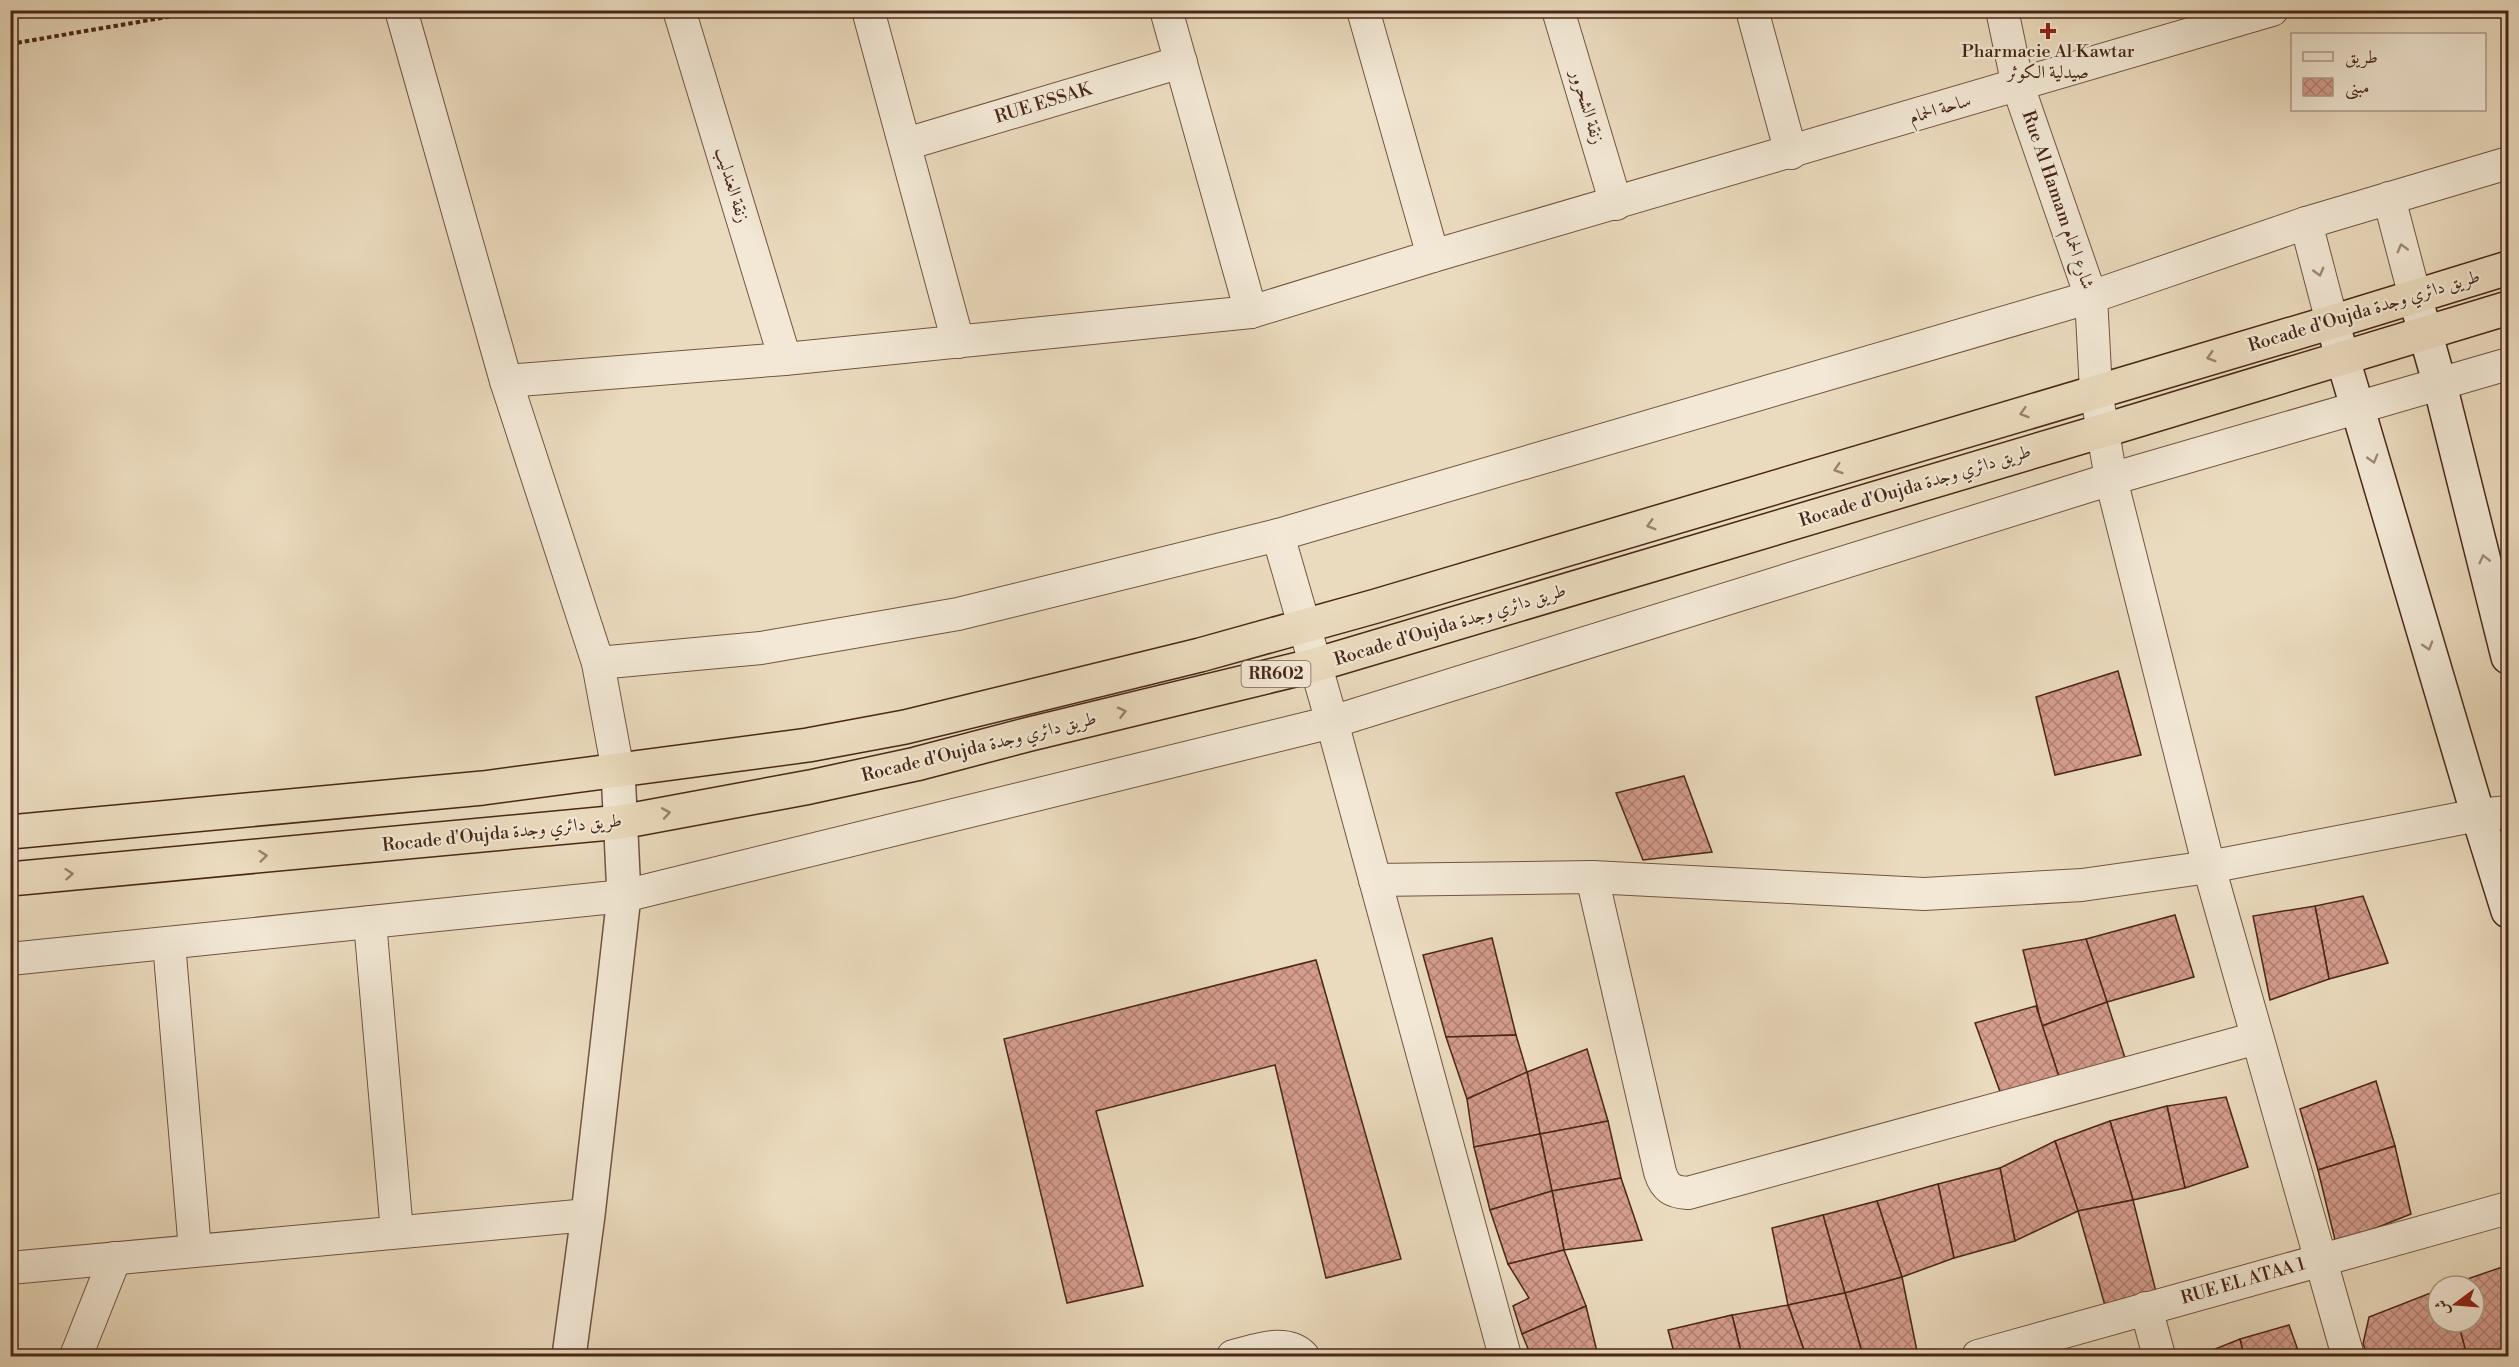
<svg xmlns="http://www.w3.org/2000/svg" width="2519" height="1367" viewBox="0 0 2519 1367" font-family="'Libre Bodoni',Amiri,serif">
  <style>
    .building { fill: url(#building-cross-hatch); stroke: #492717; stroke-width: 1.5 }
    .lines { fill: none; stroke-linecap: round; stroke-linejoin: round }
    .minor-casing { stroke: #725441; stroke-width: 34 }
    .tertiary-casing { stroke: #725441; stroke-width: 36 }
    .secondary-casing { stroke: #492717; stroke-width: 36 }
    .trunk-casing { stroke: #492717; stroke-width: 36 }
    .path { stroke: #492717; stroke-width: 4; stroke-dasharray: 4.5 3; stroke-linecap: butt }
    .minor { stroke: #f2e8d5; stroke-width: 32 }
    .tertiary { stroke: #f2e8d5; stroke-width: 33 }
    .secondary { stroke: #f2e8d5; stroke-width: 33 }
    .trunk { stroke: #ebdbbe; stroke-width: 33 }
    .oneway { stroke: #9e8876 }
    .oneway2 { stroke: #9a816a }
    .poi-dot { fill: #8f2418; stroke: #f2e8d5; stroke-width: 2 }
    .labels { text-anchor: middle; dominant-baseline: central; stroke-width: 4.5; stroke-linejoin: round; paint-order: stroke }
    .shield { fill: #f2e8d5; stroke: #7c6150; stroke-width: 1.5 }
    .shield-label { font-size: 16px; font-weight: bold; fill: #492717 }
    .poi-label { font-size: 18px; fill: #492717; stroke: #f2e8d5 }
    .street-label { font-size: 18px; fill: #492717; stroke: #f2e8d5 }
  </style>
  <defs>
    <pattern id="building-cross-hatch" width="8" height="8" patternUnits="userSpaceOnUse" patternTransform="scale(1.5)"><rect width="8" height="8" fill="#d69d8e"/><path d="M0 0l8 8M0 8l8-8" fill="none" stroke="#b08073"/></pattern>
  </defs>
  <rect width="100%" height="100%" fill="#ebdbbe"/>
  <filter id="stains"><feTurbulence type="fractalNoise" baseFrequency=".00333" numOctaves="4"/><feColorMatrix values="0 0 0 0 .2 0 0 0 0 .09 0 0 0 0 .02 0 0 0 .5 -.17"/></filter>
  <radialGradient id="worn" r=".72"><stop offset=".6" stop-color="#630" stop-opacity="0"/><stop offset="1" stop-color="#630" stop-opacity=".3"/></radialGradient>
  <!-- building -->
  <g class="building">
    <polygon points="2118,671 2141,755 2055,775 2036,697"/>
    <polygon points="1684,776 1712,852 1643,860 1616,793"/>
    <polygon points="2363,896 2388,963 2329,979 2315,906"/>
    <polygon points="2315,906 2329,979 2270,1000 2253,916"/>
    <polygon points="2175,915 2194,977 2107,1002 2086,939"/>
    <polygon points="1492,938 1516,1035 1446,1037 1423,955"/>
    <polygon points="2086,939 2107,1002 2042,1026 2023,950"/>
    <polygon points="1316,960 1401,1259 1326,1278 1275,1065 1096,1111 1143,1286 1067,1303 1004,1039"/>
    <polygon points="2107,1002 2126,1061 2060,1080 2042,1026"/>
    <polygon points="2036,1006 2060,1080 2002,1097 1975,1023"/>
    <polygon points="1516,1035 1527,1072 1467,1099 1446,1037"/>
    <polygon points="1587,1049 1608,1121 1540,1134 1527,1072"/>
    <polygon points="1527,1072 1540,1134 1474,1147 1467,1099"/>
    <polygon points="2376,1081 2395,1146 2318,1170 2300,1109"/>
    <polygon points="2226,1097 2248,1167 2185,1188 2167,1106"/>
    <polygon points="2167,1106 2185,1188 2133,1200 2110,1121"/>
    <polygon points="1608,1121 1621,1178 1552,1191 1540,1134"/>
    <polygon points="2110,1121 2133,1200 2078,1211 2055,1141"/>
    <polygon points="1540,1134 1552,1191 1490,1210 1474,1147"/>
    <polygon points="2055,1141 2078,1211 2015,1241 2000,1168"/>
    <polygon points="2395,1146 2411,1214 2336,1244 2318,1170"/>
    <polygon points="2000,1168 2015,1241 1954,1258 1938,1184"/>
    <polygon points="1621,1178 1642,1240 1564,1250 1552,1191"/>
    <polygon points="1938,1184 1954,1258 1902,1277 1877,1201"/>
    <polygon points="1552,1191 1564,1250 1508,1264 1490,1210"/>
    <polygon points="2133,1200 2159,1304 2108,1316 2078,1211"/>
    <polygon points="1877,1201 1902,1277 1845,1293 1823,1215"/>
    <polygon points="1823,1215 1845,1293 1788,1305 1772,1228"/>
    <polygon points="1564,1250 1586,1306 1522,1334 1513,1306 1529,1298 1508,1264"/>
    <polygon points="2508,1265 2508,1354 2503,1356 2467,1356 2458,1322 2474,1322 2474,1286 2450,1285"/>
    <polygon points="1902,1277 1918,1356 1863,1356 1845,1293"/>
    <polygon points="2438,1290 2438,1322 2458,1322 2467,1356 2368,1356 2363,1344 2369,1317"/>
    <polygon points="1845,1293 1863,1356 1806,1356 1788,1305"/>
    <polygon points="1788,1305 1806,1356 1742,1356 1732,1315"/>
    <polygon points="1586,1306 1598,1356 1531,1356 1522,1334"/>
    <polygon points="1732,1315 1742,1356 1675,1356 1668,1330"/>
    <polygon points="2289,1325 2300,1356 2244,1356 2240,1339"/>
    <polygon points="2240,1339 2244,1356 2198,1356"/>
  </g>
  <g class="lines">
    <!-- minor casing -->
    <g class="minor-casing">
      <g id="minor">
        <polyline points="401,10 506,381 598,663 618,771"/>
        <polyline points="679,10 785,359"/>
        <polyline points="868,10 958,342"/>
        <polyline points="1166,10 1251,312"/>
        <polyline points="1363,10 1433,256"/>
        <polyline points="1558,10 1616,204"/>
        <polyline points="1752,10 1791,153"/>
        <polyline points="2002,10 2018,86 2091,297 2096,391 2111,479 2209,867 2348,1356"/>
        <polyline points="906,144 1181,62"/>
        <polyline points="2389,198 2415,297"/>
        <polyline points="2306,223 2332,322"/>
        <polyline points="506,381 785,359 1251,312 1433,256 2272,10"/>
        <polyline points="1278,535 1332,722 1505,1356"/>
        <polyline points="598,663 761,648 958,614 1278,535 2091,297 2306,223 2508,163"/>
        <path d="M1592,877L1660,1172C1665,1188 1672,1192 1688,1193L2257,1038"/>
        <polyline points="1375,880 1592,877 1924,894 2082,885 2209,867 2478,815 2508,812"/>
        <polyline points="370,922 397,1232"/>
        <polyline points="169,943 195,1250"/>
        <polyline points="10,959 624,896 1332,722 2111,479 2508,364"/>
        <polyline points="10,1268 588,1215"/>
        <polyline points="2146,1308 2159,1356"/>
        <polyline points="76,1356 115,1258"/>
        <path d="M1233,1356C1255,1351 1285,1338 1303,1356"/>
        <polyline points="1978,1356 2508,1208"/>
      </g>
    </g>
    <!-- tertiary casing -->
    <g class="tertiary-casing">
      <polyline id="tertiary" points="569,1356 588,1215 624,896 618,771"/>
    </g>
    <!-- secondary casing -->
    <g class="secondary-casing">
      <g id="secondary">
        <polyline points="2415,297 2440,385 2508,657"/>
        <polyline points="2332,322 2478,815 2508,911"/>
      </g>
    </g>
    <!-- trunk casing -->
    <g class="trunk-casing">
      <g id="trunk">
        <polyline points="10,832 483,788 808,745 905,727 1200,655 1376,606 2332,322 2508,268"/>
        <polyline points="10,879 621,822 810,787 916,764 1030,734 1315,665 2102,431 2508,308"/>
      </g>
    </g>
    <!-- path -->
    <polyline class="path" points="10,44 208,10"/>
    <!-- minor -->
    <use href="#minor" class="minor"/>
    <!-- tertiary -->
    <use href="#tertiary" class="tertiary"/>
    <!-- secondary -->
    <use href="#secondary" class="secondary"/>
    <!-- trunk -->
    <use href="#trunk" class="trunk"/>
  </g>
  <!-- one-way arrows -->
  <defs><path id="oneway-chevron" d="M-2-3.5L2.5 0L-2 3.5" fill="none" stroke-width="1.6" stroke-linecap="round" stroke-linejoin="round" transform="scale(1.5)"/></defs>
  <g class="oneway">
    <use href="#oneway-chevron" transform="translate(2402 248) rotate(-105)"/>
    <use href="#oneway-chevron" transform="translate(2319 272) rotate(75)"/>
    <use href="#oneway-chevron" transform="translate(2373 459) rotate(74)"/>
    <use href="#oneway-chevron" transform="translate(2484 559) rotate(-104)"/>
    <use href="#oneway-chevron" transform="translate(2428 646) rotate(73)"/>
  </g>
  <g class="oneway2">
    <use href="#oneway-chevron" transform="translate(2211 357) rotate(164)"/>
    <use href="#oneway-chevron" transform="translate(2024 413) rotate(163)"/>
    <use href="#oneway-chevron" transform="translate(1838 469) rotate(163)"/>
    <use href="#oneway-chevron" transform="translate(1651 525) rotate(164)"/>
    <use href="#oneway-chevron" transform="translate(1122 712) rotate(-14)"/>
    <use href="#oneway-chevron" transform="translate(666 813) rotate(-10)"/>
    <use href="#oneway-chevron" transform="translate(263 856) rotate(-6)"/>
    <use href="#oneway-chevron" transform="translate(69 874) rotate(-5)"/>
  </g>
  <!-- markers -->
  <path class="poi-dot" d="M2045 22h6v6h6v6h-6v6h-6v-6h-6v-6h6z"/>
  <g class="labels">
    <!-- shield labels -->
    <rect class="shield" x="1241.5" y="661" width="69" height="26" rx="4.5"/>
    <g class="shield-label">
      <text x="1276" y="674">RR602</text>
    </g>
    <!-- poi labels -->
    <g class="poi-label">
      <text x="2048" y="51">Pharmacie Al Kawtar<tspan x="2048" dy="21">صيدلية الكوثر</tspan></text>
    </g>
    <!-- street labels -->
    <g class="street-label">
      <text transform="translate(1043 103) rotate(-17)">RUE ESSAK</text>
      <text transform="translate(1587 107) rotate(73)">زنقة الشحرور</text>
      <text transform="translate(1940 109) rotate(-17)">ساحة الحمام</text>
      <text transform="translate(732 185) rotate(73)">زنقة العندليب</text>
      <text transform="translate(2058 200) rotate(71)">Rue Al Hamam شارع الحمام</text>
      <text transform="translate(2364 311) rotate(-17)">Rocade d'Oujda طريق دائري وجدة</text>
      <text transform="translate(1915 486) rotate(-17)">Rocade d'Oujda طريق دائري وجدة</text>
      <text transform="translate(1450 625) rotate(-17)">Rocade d'Oujda طريق دائري وجدة</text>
      <text transform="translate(979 747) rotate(-14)">Rocade d'Oujda طريق دائري وجدة</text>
      <text transform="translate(502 833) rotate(-6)">Rocade d'Oujda طريق دائري وجدة</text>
      <text transform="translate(2243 1281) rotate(-16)">RUE EL ATAA 1</text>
    </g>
  </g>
  <!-- margin -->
  <rect width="2519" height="1367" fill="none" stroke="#ebdbbe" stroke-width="36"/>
  <rect x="12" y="12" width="2495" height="1343" fill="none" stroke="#492717" stroke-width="3"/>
  <rect x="18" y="18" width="2483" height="1331" fill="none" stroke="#492717" stroke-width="1.5"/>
  <!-- legend -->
  <rect x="2291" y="33" width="195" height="78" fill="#f2e8d5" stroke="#ae9b89" stroke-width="1.5"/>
  <rect x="2303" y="52" width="30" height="9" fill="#f2e8d5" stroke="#ae9b89" stroke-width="1.5"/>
  <text x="2345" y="63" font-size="18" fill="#492717">طريق</text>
  <rect x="2303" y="78" width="30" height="18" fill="url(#building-cross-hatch)" stroke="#ae9b89" stroke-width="1.5"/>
  <text x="2345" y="93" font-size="18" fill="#492717">مبنى</text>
  <!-- north arrow -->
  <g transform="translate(2456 1304) rotate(254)"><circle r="28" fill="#f2e8d5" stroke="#ae9b89" stroke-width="1.5"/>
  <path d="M0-4.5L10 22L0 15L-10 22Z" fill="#8f2418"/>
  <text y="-9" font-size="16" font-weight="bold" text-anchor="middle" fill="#492717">ش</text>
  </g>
  <rect width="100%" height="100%" filter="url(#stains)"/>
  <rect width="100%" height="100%" fill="url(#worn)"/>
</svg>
